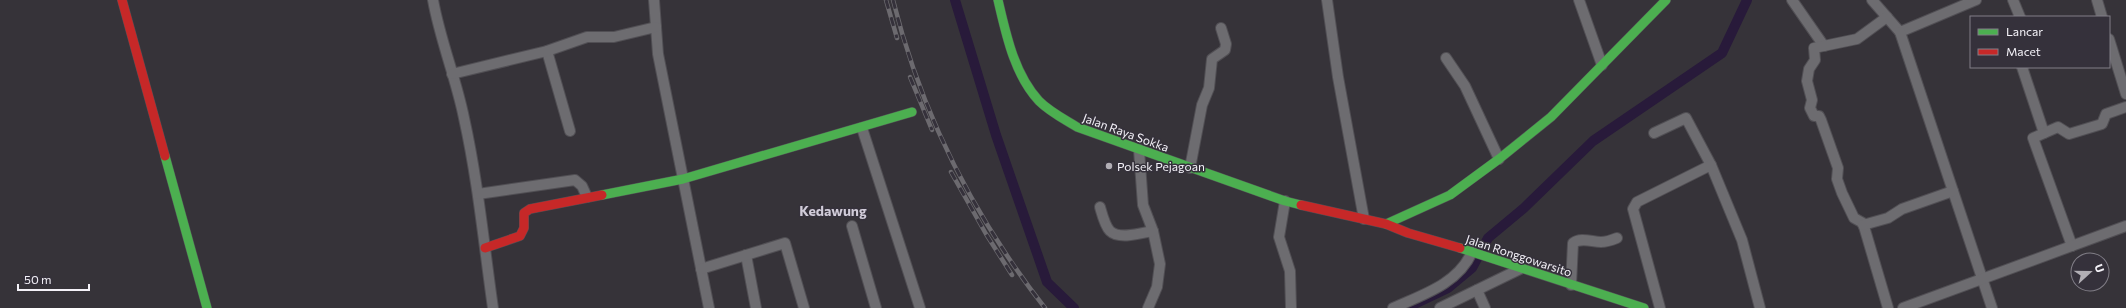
<svg xmlns="http://www.w3.org/2000/svg" width="2126" height="308" viewBox="0 0 2126 308" font-family="Commissioner,sans-serif">
  <style>
    .lines { fill: none; stroke-linecap: round; stroke-linejoin: round }
    .canal { stroke: #281a3a; stroke-width: 10 }
    .street-casing { stroke: #514f54; stroke-width: 12 }
    .fast-casing { stroke: #514f54; stroke-width: 10 }
    .jam-casing { stroke: #514f54; stroke-width: 10 }
    .street { stroke: #6d6c70; stroke-width: 10 }
    .fast { stroke: #4caf50; stroke-width: 9 }
    .jam { stroke: #c62828; stroke-width: 9 }
    .rail-casing { stroke: #6c6a6f; stroke-width: 4.5 }
    .rail { stroke: #35313b; stroke-width: 3; stroke-dasharray: 9; stroke-linecap: butt }
    .poi-dot { fill: #b2afb5; stroke: #35313b; stroke-width: 1.5 }
    .labels { text-anchor: middle; dominant-baseline: central; stroke-width: 3; stroke-linejoin: round; paint-order: stroke }
    .street-label { font-size: 12px; fill: #f4f2f8; stroke: #35313b }
    .poi-label { font-size: 12px; fill: #f4f2f8; stroke: #35313b; text-anchor: start }
    .quarter-label { font-size: 14px; font-weight: bold; fill: #d1ccd9; stroke: #35313b }
  </style>
  <rect width="100%" height="100%" fill="#363339"/>
  <g class="lines">
    <!-- canal -->
    <g class="canal">
      <polyline points="955,0 996,135 1047,282 1074,308"/>
      <polyline points="1406,308 1448,288 1472,268 1488,238 1524,208 1593,141 1722,53 1747,0"/>
    </g>
    <!-- street casing -->
    <g class="street-casing">
      <g id="street">
        <path d="M433,0C440,40 456,78 464,118C478,181 484,245 493,308"/>
        <polyline points="654,0 658,54 709,308"/>
        <polyline points="1327,0 1338,77 1364,219"/>
        <polyline points="1579,0 1602,65"/>
        <polyline points="1792,0 1824,46"/>
        <polyline points="1872,0 1900,32 1976,0"/>
        <polyline points="2013,0 2020,17"/>
        <polyline points="2097,0 2102,17"/>
        <polyline points="1887,17 1857,39 1814,48 1815,60 1809,69 1807,81 1812,100 1810,108 1814,116 1819,116 1821,120 1838,168 1837,179 1842,193 1854,218 1863,223 1888,308"/>
        <polyline points="1900,32 1992,308"/>
        <polyline points="2109,39 2126,94"/>
        <polyline points="547,51 570,131"/>
        <polyline points="1446,58 1465,86 1499,159"/>
        <polyline points="2022,67 2044,133"/>
        <polyline points="452,74 547,51 587,37 614,37 656,27"/>
        <polyline points="862,128 920,308"/>
        <polyline points="1654,133 1686,118 1711,165"/>
        <polyline points="1139,150 1143,205 1153,231 1160,264 1157,287 1148,308"/>
        <polyline points="1190,168 1202,105 1209,88 1212,59 1225,50 1226,44 1221,28"/>
        <polyline points="478,194 575,180 582,186 587,197"/>
        <polyline points="1285,201 1279,237 1290,271 1291,308"/>
        <path d="M1100,207C1102,214 1105,226 1110,231C1119,240 1142,233 1153,231"/>
        <polyline points="1863,225 1888,218 1902,209 1953,191"/>
        <polyline points="852,226 876,308"/>
        <polyline points="2072,246 2033,138 2058,127 2069,134 2102,124 2106,114 2126,107"/>
        <polyline points="746,255 756,308"/>
        <polyline points="701,269 785,243 804,308"/>
        <path d="M1571,285L1573,243C1581,237 1592,242 1601,242C1606,242 1612,240 1617,238"/>
        <polyline points="1477,290 1485,308"/>
        <path d="M1393,308C1422,295 1458,284 1472,252"/>
        <polyline points="1440,308 1520,269"/>
        <polyline points="1660,308 1633,209 1637,202 1711,165 1742,240 1760,308"/>
        <polyline points="1903,308 2126,226"/>
      </g>
    </g>
    <!-- fast casing -->
    <g class="fast-casing">
      <g id="fast">
        <path d="M998,0C1006,34 1014,74 1039,101C1050,112 1064,119 1077,127L1285,201L1301,205"/>
        <polyline points="165,156 207,308"/>
        <polyline points="602,195 683,179 912,112"/>
        <polyline points="1386,224 1450,195 1499,159 1551,117 1666,0"/>
        <polyline points="1460,248 1644,308"/>
      </g>
    </g>
    <!-- jam casing -->
    <g class="jam-casing">
      <g id="jam">
        <polyline points="122,0 165,156"/>
        <polyline points="1301,205 1386,224 1408,233 1460,248"/>
        <polyline points="485,248 520,236 524,228 524,213 530,209 602,195"/>
      </g>
    </g>
    <!-- street -->
    <use href="#street" class="street"/>
    <!-- fast -->
    <use href="#fast" class="fast"/>
    <!-- jam -->
    <use href="#jam" class="jam"/>
    <!-- rail casing -->
    <g class="rail-casing">
      <g id="rail">
        <polyline points="886,0 897,38"/>
        <path d="M893,0C921,112 974,217 1045,308"/>
        <polyline points="910,77 932,130"/>
        <polyline points="951,172 986,234 1012,275"/>
      </g>
    </g>
    <!-- rail -->
    <use href="#rail" class="rail"/>
  </g>
  <!-- markers -->
  <circle class="poi-dot" cx="1109" cy="166" r="4"/>
  <g class="labels">
    <!-- street labels -->
    <g class="street-label">
      <text transform="translate(1126 132) rotate(20)">Jalan Raya Sokka</text>
      <text transform="translate(1519 255) rotate(18)">Jalan Ronggowarsito</text>
    </g>
    <!-- poi labels -->
    <g class="poi-label">
      <text x="1117" y="166">Polsek Pejagoan</text>
    </g>
    <!-- quarter labels -->
    <g class="quarter-label">
      <text x="833" y="210">Kedawung</text>
    </g>
  </g>
  <!-- legend -->
  <rect x="1970" y="16" width="140" height="52" fill="#35313b" stroke="#817e87"/>
  <rect x="1978" y="29" width="20" height="6" fill="#4caf50" stroke="#817e87"/>
  <text x="2006" y="36" font-size="12" fill="#f4f2f8">Lancar</text>
  <rect x="1978" y="49" width="20" height="6" fill="#c62828" stroke="#817e87"/>
  <text x="2006" y="56" font-size="12" fill="#f4f2f8">Macet</text>
  <!-- north arrow -->
  <g transform="translate(2090 272) rotate(69)"><circle r="19" fill="#35313b" stroke="#817e87"/>
  <path d="M0-3L7 15L0 10L-7 15Z" fill="#b2afb5"/>
  <text y="-6" font-size="11" font-weight="bold" text-anchor="middle" fill="#f4f2f8">U</text>
  </g>
  <!-- scale -->
  <path d="M18 284v6h71v-6" fill="none" stroke="#f4f2f8" stroke-width="2"/>
  <text x="24" y="284" font-size="12" fill="#f4f2f8" stroke="#35313b" stroke-width="3" paint-order="stroke">50 m</text>
</svg>
